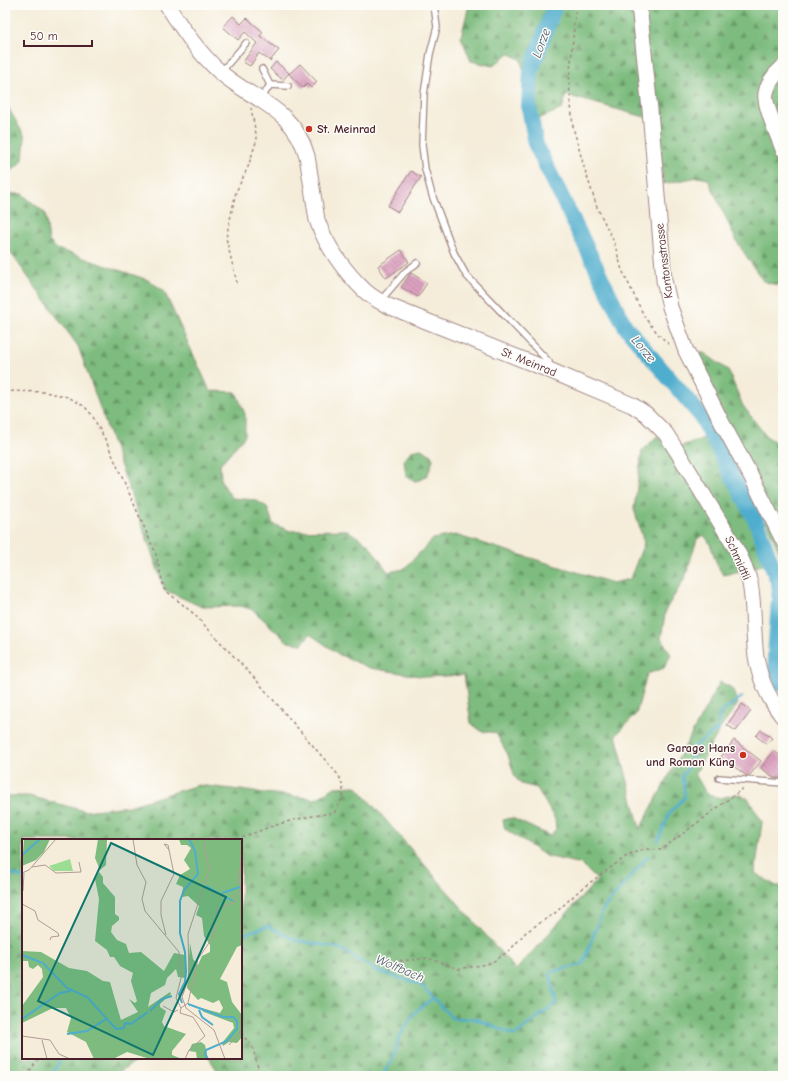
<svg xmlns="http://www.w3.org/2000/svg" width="788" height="1081" viewBox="0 0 788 1081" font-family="'Comic Neue',sans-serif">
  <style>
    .forest { fill: url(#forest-firs); stroke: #646e54 }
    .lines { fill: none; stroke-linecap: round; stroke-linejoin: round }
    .stream { stroke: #4fadcd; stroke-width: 2.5 }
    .river { stroke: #4fadcd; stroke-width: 16 }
    .building { fill: url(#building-back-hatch) }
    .lane-casing { stroke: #a08682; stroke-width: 8 }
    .secondary-casing { stroke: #a08682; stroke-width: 17 }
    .path { stroke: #a08682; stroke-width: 1.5; stroke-dasharray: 3 3; stroke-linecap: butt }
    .lane { stroke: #fff; stroke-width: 5.5 }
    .secondary { stroke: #fff; stroke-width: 15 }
    .poi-dot { fill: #c8321e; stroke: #fdfcf7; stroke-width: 1.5 }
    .labels { text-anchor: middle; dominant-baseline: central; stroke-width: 3; stroke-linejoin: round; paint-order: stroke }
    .poi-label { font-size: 12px; font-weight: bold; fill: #4a1f2b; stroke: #fdfcf7; text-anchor: start }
    .street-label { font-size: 12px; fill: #4a1f2b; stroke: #fdfcf7 }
    .water-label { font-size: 13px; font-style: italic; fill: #4c586c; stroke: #fdfcf7 }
    .inset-river { fill: none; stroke: #4fadcd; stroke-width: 2 }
    .inset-road { fill: none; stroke: #b19b94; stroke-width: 1 }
    .view { fill: #0f766e; fill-opacity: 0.15; stroke: #0f766e; stroke-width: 2 }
    .inset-edge { fill: none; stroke: #4a1f2b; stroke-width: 2 }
  </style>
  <defs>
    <pattern id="forest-firs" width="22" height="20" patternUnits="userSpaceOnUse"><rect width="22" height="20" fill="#7dbc7e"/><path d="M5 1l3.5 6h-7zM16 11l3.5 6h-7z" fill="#689867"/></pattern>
    <pattern id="building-back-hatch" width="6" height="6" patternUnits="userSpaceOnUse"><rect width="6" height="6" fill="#dca1c0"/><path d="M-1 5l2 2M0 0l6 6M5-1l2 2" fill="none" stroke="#b4839c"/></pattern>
  </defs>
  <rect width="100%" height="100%" fill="#fdfcf7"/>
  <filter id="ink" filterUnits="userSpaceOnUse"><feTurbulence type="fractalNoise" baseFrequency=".025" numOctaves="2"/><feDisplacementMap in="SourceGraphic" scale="8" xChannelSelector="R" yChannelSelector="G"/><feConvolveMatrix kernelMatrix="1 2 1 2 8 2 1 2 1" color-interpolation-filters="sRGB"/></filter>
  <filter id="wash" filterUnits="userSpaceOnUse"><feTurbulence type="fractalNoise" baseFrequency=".012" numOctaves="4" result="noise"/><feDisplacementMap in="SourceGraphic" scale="16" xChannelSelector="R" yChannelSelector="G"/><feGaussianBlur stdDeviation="0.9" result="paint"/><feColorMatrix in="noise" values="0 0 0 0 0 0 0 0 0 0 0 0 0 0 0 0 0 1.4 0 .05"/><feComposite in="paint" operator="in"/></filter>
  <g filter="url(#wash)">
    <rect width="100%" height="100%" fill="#f5edda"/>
    <!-- forest -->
    <g class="forest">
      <polygon points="469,5 783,5 783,287 763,281 737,242 708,179 698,177 663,184 659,121 566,95 562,109 538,119 536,98 525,77 521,60 509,53 493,66 471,61 461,37"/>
      <polygon points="5,102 25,137 23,160 5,178"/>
      <path d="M5,194H22L45,213L49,241L57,249L148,280L164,291L210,391L236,392L245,414V436L220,464L221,481L232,498L255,500L267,507L273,524L290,531L347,530L368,544L388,572L404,569L433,539L455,535L613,583L630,579L644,543L634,509L642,451L657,436L670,450L710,436L770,563L724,575C713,564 715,547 704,535L697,539L685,578L666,609L661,638L671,655L664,668L647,674L636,714L616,735L640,829L720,682L732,688L738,704L720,729L695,774L706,793L720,798L737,794L748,798L762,822L755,873L776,886H783V1076H221L209,1058H241V840H23V1058H142L111,1076H5V796H29L85,811L129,806L198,785L316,799L335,787L356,786L516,970L597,880L581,864L546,856L505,829L503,820L512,818L550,836L556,829L555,819L537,788L521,784L515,777L508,755L496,733L481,731L471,723L464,675L426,677L370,668L340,655L310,634L302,644L288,642L253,610L241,606L202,607L165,590L78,346L5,245Z"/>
      <polygon points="697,353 704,353 728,370 743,406 766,436 783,447 783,562"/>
      <path d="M421,449L430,454L433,459C429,472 429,478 415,481L406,476L404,460L411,451Z"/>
    </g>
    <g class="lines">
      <!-- stream -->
      <g class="stream">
        <polyline points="706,5 714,8 722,5"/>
        <polyline points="658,841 670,812 685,797 682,775 687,770 696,745 718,729 719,714 742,697"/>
        <polyline points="5,871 23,878"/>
        <polyline points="241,935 268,926 295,940 339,948 377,971 421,985 452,1018 476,1019 515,1035 556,1003 550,972 583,964 603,909 648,856"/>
        <polyline points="52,1076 61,1058"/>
        <polyline points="382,1076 391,1062 400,1035 415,1012 433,998"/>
      </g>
      <!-- river -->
      <polyline class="river" points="555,5 531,71 529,107 536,145 625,326 701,416 756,521 780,587 775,656 777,672 783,685"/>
    </g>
    <g id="blocks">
      <!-- building -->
      <g class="building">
        <polygon points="233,16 241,24 247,18 263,32 260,36 279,50 270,61 259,53 250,66 243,62 257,43 245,32 238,40 223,27"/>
        <polygon points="276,62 289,73 283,80 270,69"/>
        <polygon points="300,64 317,82 311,88 307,84 303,88 289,74"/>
        <polygon points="411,171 421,177 398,212 388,206"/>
        <polygon points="401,250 409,262 386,278 378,266"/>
        <polygon points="411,273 427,283 418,297 401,287"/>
        <polygon points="742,704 751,711 736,731 727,725"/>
        <polygon points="761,730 772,738 767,744 756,736"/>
        <polygon points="734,740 761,761 749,776 747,776 721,757"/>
        <polygon points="774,751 783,758 783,773 779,778 775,778 761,768"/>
      </g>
    </g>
  </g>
  <g filter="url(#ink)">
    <use href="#blocks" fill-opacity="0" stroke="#a08682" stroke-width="1"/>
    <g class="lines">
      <!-- lane casing -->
      <g class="lane-casing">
        <g id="lane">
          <polyline points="434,5 437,27 430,54 424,94 422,145 425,169 432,195 454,253 466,275 549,362 549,369"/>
          <polyline points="262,69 270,85"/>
          <polyline points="221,72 246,43"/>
          <polyline points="261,99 270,85 288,86"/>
          <polyline points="381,300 405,272 417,263"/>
          <polyline points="719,778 783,783"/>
        </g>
      </g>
      <!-- secondary casing -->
      <g class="secondary-casing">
        <g id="secondary">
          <path d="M167,5C183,30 198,52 220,72C253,101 293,107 307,156L317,220C326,246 345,272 365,291C373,298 382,303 391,307L549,370L632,405L646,414L666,434L680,456L735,547C741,558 747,570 750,583C754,604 753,626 755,647C757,673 767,697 783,717"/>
          <polyline points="639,5 650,110 664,280 670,307 686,351 722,423 751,476 783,540"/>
          <path d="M783,67C775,74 768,82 766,93C763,103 779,138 783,149"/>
        </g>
      </g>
      <!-- path -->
      <g class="path">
        <polyline points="576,5 569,82 573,127 584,167 597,207 614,242 622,270 645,318 659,335 670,345"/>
        <polyline points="237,283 226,238 236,192 248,167 257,139 251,108"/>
        <path d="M5,391L45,392L68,397L84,406L92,415L107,443L156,554L164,589L194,614L257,681L339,776C346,794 344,797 334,813C297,817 270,826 236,840"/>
        <polyline points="382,962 411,960 428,958 459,969 487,964 496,960 510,950 526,932 555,913 581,889 627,856 645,849 661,850 745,787"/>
        <polyline points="241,1033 253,1048 260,1076"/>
        <polyline points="26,1076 39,1058"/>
      </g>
      <!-- lane -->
      <use href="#lane" class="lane"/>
      <!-- secondary -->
      <use href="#secondary" class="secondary"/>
    </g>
  </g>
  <!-- markers -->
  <g class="poi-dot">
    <circle cx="309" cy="129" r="4"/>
    <circle cx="743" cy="755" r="4"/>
  </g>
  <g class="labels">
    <!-- poi labels -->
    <g class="poi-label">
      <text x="317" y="129">St. Meinrad</text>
      <text x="735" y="748" text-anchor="end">Garage Hans<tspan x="735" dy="14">und Roman Küng</tspan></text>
    </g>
    <!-- street labels -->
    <g class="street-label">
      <text transform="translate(664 261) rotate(-97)">Kantonsstrasse</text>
      <text transform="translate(529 362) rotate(22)">St. Meinrad</text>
      <text transform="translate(738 558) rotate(66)">Schmidtli</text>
    </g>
    <!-- water labels -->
    <g class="water-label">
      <text transform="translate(541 43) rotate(-70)">Lorze</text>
      <text transform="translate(644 349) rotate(50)">Lorze</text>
      <text transform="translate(400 968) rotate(23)">Wolfbach</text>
    </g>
  </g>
  <!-- overview -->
  <g transform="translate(22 839)">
    <rect width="220" height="220" fill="#f5edda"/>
    <path d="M2,0H28L22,13L14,21L0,27ZM76,0H85L84,26L78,31L73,19ZM157,0H220V106L215,108L198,140L205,143L210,163L220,176V198L215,204L207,203L201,207L200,204L212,189L211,184L182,173L176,168L198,174L201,169L197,161L191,164L179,159L176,161L165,149L168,104L171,120L176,126L180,117L188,113V106L182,97L180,79L174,76L177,67L166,57L160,58L161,48L154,45L158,36L168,30L162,21L169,9L165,6H159ZM77,33L81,38V44L93,58V75L97,78V81L90,87L89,93L95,101L104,105L107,114L119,113L142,132L152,114L163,116V139L156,138L154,130L145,139L143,146L129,154L126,168L148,153L149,155L138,165V168L144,172L140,183L142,187L164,195L150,212V216L160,220H128L105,213L91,220H72L64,203L45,193L49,179L44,169H31L0,184V167L21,138L20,130L16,126L11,130L7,128L6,122H0V112L19,113L47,129L65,132L81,142L88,143L99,181L116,173L107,160L113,164L115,162L109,142L111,134L98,127L92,118H88L85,111L73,102L77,60L73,40ZM179,203L183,206L186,220H175L174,213L167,212L170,205Z" fill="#7dbc7e"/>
    <path d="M48,20L51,32H32L27,27Z" fill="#9cdd94"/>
    <path class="inset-river" d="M0,16L18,0M184,47L211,62M200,54L218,48M0,116L21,124L45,149L65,158L94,190L102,189L103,184L109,185L126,173M160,164L157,155L163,143L164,132L163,113L158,94V62L162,51L176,35L173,12L167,0M166,165L201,178H211L215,182V190L205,202L184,211L183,215L186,220M177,171L180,178L191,186M128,172L140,160L150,157M0,180L38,154L49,152M45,195L65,192L84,180"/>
    <path class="inset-road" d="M111,0L115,26L124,43L120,60L123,72L157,113L159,139L154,159L159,169L166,164L176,120L191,98L195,70L213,63L214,56L219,50L217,41L220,11M182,0L187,31L166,95L167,139L160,158L164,169L192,191L203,220M10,28L23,26L34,34L59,33L57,23M0,34L7,31L34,0M1,52L2,34M0,65L13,72L16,81L36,94L37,97L29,98L28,101M144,96L139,76V62L152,35L146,6L142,5L147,11M141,167L152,173L156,171M159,169L158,174L171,178L183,197L167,211L163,220M0,197L28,201L37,215L48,220M20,201L25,220M207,206L220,191"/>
    <path class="view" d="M89,4L204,58L131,216L16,162Z"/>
    <rect width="220" height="220" class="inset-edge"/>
  </g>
  <!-- margin -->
  <rect width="788" height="1081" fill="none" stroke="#fdfcf7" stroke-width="20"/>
  <!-- scale -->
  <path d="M24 40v6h68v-6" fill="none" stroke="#4a1f2b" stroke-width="2"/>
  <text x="30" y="40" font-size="12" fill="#4a1f2b" stroke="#fdfcf7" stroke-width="3" paint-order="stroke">50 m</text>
</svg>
